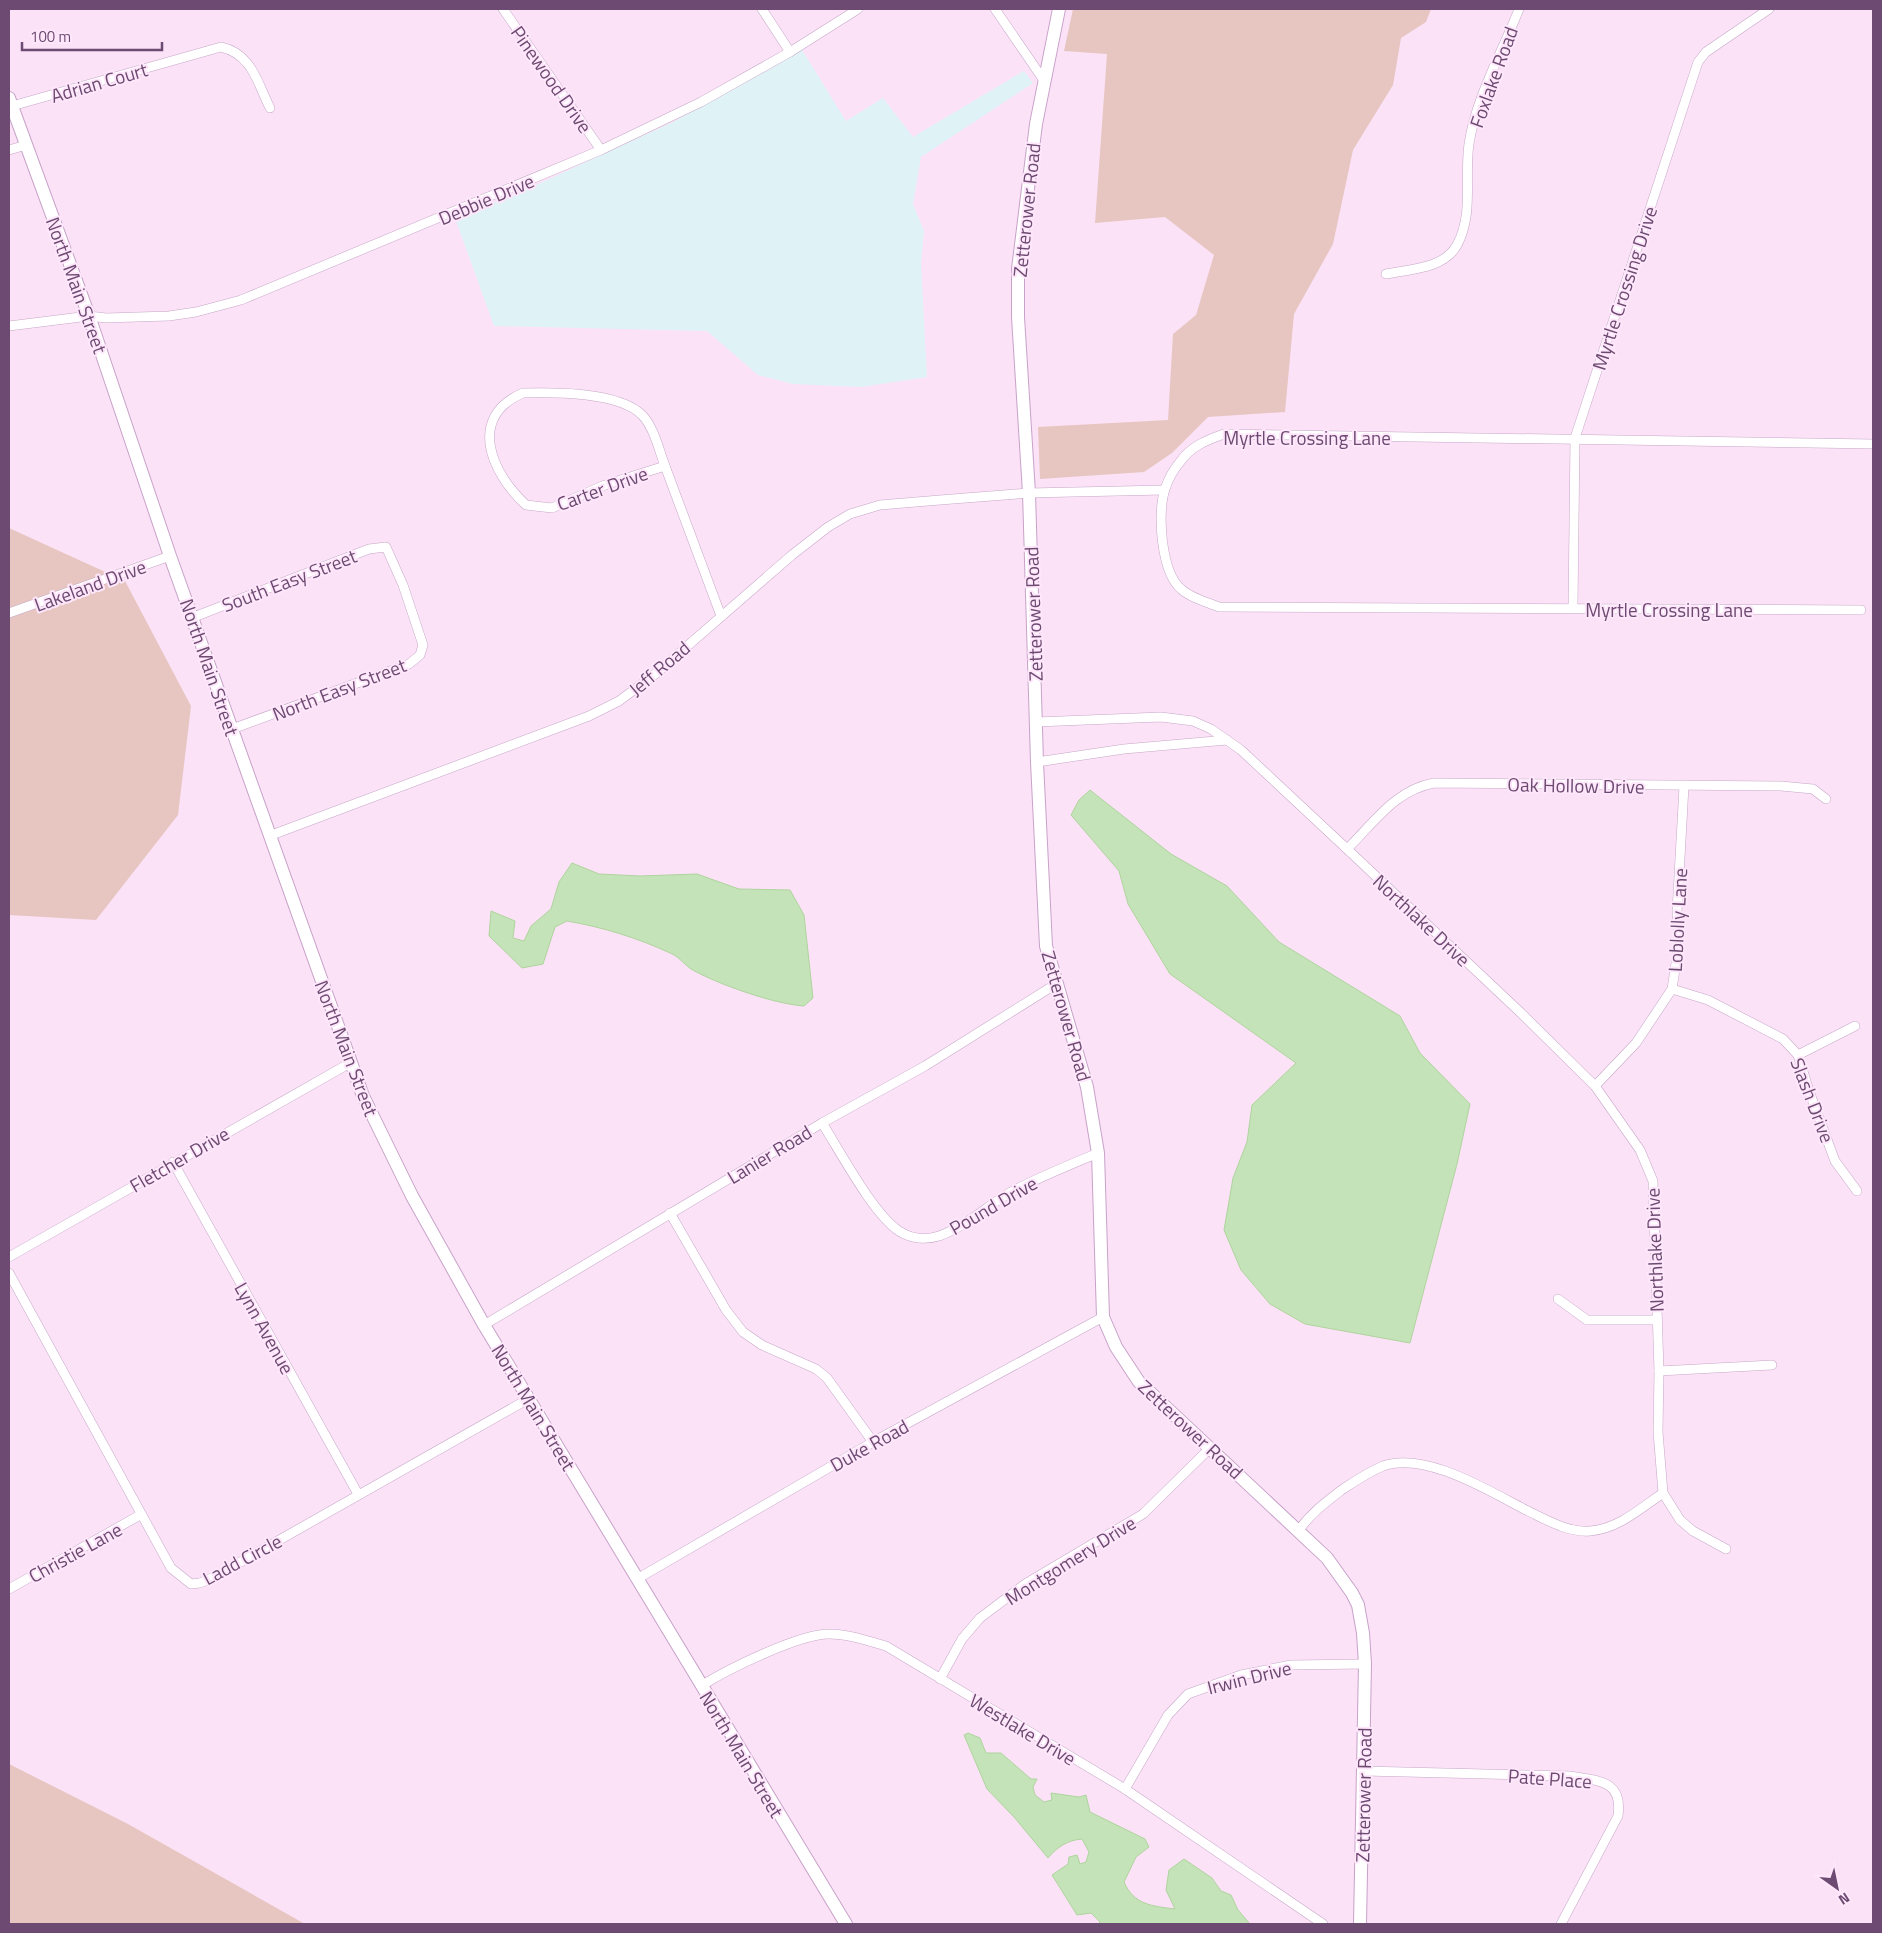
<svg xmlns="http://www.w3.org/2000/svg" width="1882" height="1933" viewBox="0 0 1882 1933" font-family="'Titillium Web',sans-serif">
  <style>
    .education { fill: #dff3f7 }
    .green { fill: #e7c6c1 }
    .water { fill: #c5e3b8; stroke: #afd49e }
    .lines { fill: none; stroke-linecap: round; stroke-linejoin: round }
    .street-casing { stroke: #c7a7c8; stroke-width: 10 }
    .secondary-casing { stroke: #c8a2c9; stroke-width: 14 }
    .street { stroke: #fff; stroke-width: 9 }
    .secondary { stroke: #fff; stroke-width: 12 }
    .labels { text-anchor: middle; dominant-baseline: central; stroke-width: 4; stroke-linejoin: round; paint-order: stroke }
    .street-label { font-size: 19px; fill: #6d4a71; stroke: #fee7fb }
  </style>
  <rect width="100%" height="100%" fill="#fbe2f7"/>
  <!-- education -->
  <polygon class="education" points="799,45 846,121 883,98 913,137 1024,71 1033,83 921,157 913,204 924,231 921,264 927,377 861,387 793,384 758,375 707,331 494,326 455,218 534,186 675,121"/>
  <!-- green -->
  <g class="green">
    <polygon points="1073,9 1431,9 1426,22 1401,38 1393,85 1353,150 1333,244 1294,314 1285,412 1208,417 1172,453 1144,472 1040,479 1038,427 1168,420 1173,334 1196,315 1214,255 1165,217 1095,223 1107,54 1064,51"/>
    <polygon points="9,528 125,581 191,706 178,815 96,920 9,915"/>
    <polygon points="9,1764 128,1824 305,1924 9,1924"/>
  </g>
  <!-- water -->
  <g class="water">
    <polygon points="1090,790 1171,854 1227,886 1279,942 1400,1016 1420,1053 1470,1104 1457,1164 1410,1343 1305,1324 1270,1304 1241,1270 1224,1230 1233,1178 1247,1142 1252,1105 1296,1063 1170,974 1128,904 1119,871 1071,815 1079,800"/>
    <path d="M572,863L599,874L640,876L697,874L739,889L790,890L804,915L813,998L804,1006C774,1004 717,984 691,969C684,964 678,956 670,953C638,938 602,927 567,921L555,927L543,964L522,968L489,936L491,911L515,921L513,938L524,941L531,926L551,909L559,882Z"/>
    <path d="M968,1733L980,1738L986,1753H1001L1031,1779H1037L1033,1787L1035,1795L1044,1802L1052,1800L1051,1793L1079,1797L1086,1795L1090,1812L1145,1839L1149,1847L1136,1857L1124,1882C1134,1905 1152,1906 1175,1909L1166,1890L1169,1870L1184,1859L1212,1878L1221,1891L1231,1895L1238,1910L1250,1924H1099L1100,1922L1091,1913L1077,1915L1052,1875L1068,1864L1069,1857L1077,1855L1080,1864L1086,1862L1089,1852L1082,1839C1068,1840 1057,1847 1048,1858L1014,1817L987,1789L964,1735Z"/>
  </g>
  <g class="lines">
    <!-- street casing -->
    <g class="street-casing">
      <g id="street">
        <polyline points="503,9 601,150"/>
        <polyline points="762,9 790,52"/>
        <polyline points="995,9 1045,82"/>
        <path d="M12,106L221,47C252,54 257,82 270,108"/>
        <polyline points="9,150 26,145"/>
        <path d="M1386,274C1410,269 1444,269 1457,245C1474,214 1464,177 1469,144C1476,97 1502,53 1519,9"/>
        <polyline points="9,326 89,316 106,318 169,316 196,312 241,300 601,150 701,102 790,52 858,9"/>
        <path d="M523,393C554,392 621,392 643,416C654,428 659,450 665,466L605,485L552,508L526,505C491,473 467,417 523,393Z"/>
        <polyline points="665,466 721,616"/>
        <polyline points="1573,608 1575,438 1698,62 1706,52 1769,9"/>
        <path d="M1861,610L1219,607C1206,602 1191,598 1181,589C1161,572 1157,512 1165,489C1168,480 1174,469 1180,462C1191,446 1207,440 1224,434L1873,444"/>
        <polyline points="9,613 170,556"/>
        <polyline points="194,617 369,549 386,547 403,585 423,645 420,655 409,664 232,729"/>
        <polyline points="1036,722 1161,717 1193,721 1211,729 1241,750 1347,849 1521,1013 1595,1086 1640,1150 1653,1181 1659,1371 1658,1432 1663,1493 1680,1520 1693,1531 1726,1549"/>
        <polyline points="1037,762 1124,749 1227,740"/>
        <polyline points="269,836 589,716 619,701 654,675 792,555 828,527 850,514 880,505 940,500 1029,493 1164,490"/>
        <path d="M1347,849C1374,823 1395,790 1434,783L1781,786L1813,789L1826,799"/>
        <polyline points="1672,989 1708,1000 1783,1039 1798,1055 1809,1091 1835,1161 1857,1191"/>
        <polyline points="1798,1055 1855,1026"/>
        <polyline points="1595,1086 1636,1043 1672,989 1679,943 1677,912 1684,786"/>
        <path d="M822,1123C840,1151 873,1214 899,1231C911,1239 926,1240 939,1236C965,1227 987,1206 1011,1192C1039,1177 1069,1165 1098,1153"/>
        <polyline points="173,1162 358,1494"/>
        <polyline points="670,1213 726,1310 743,1332 762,1345 816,1369 827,1378 873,1442"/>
        <polyline points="9,1257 350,1063"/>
        <polyline points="9,1273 171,1568 191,1584 200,1583 214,1577 530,1398"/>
        <polyline points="1558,1299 1587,1320 1657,1320"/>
        <polyline points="484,1325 822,1123 925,1066 1056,984"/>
        <polyline points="1659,1371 1772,1365"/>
        <path d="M1299,1530C1311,1513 1326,1502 1343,1489C1355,1481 1369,1472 1383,1466C1425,1451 1489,1491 1526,1510C1545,1519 1568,1533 1590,1531C1618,1529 1641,1508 1663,1493"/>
        <polyline points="637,1579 873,1442 1103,1317"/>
        <polyline points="9,1589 140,1515"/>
        <polyline points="940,1679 962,1639 980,1618 1025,1584 1143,1514 1210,1448"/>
        <path d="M701,1686C728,1669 799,1634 829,1634C849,1634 868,1641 886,1646L1125,1789L1323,1924"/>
        <path d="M1364,1771L1570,1776C1599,1781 1623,1780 1618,1816L1561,1924"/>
        <polyline points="1125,1789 1168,1715 1188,1694 1241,1675 1291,1665 1365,1664"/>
      </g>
    </g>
    <!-- secondary casing -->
    <g class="secondary-casing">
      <g id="secondary">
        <polyline points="1059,9 1036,124 1018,269 1018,317 1029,493 1037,762 1046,946 1087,1087 1098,1153 1103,1317 1116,1347 1139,1382 1327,1558 1352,1593 1358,1605 1363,1633 1365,1664 1360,1924"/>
        <polyline points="9,98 89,316 170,556 363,1096 412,1196 484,1325 846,1924"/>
      </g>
    </g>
    <!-- street -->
    <use href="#street" class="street"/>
    <!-- secondary -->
    <use href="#secondary" class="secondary"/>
  </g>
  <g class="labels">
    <!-- street labels -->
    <g class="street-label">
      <text transform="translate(1493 77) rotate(-70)">Foxlake Road</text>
      <text transform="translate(552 79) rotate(55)">Pinewood Drive</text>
      <text transform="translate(99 82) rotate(-16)">Adrian Court</text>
      <text transform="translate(486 199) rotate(-23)">Debbie Drive</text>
      <text transform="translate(1026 210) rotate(-84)">Zetterower Road</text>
      <text transform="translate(77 285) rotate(70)">North Main Street</text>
      <text transform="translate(1624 288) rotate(-72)">Myrtle Crossing Drive</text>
      <text x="1307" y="437">Myrtle Crossing Lane</text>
      <text transform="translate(602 488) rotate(-20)">Carter Drive</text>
      <text transform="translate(289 580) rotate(-21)">South Easy Street</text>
      <text transform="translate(90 585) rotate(-20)">Lakeland Drive</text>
      <text x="1669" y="609">Myrtle Crossing Lane</text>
      <text transform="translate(1033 614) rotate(-92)">Zetterower Road</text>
      <text transform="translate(210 667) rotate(71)">North Main Street</text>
      <text transform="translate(659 668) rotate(-40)">Jeff Road</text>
      <text transform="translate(339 689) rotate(-21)">North Easy Street</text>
      <text transform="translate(1576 785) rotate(1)">Oak Hollow Drive</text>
      <text transform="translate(1422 920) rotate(43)">Northlake Drive</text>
      <text transform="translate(1677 920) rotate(-87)">Loblolly Lane</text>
      <text transform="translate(1067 1016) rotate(74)">Zetterower Road</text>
      <text transform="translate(347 1048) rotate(69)">North Main Street</text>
      <text transform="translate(1813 1100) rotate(69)">Slash Drive</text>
      <text transform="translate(769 1154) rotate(-31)">Lanier Road</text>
      <text transform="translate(179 1159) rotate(-30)">Fletcher Drive</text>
      <text transform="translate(993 1205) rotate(-30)">Pound Drive</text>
      <text transform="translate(1654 1250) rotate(-92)">Northlake Drive</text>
      <text transform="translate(265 1328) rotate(61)">Lynn Avenue</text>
      <text transform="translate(534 1407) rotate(59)">North Main Street</text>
      <text transform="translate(1191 1429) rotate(43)">Zetterower Road</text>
      <text transform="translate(869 1445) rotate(-29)">Duke Road</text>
      <text transform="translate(75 1552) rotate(-29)">Christie Lane</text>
      <text transform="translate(242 1559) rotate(-28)">Ladd Circle</text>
      <text transform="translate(1070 1560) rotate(-32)">Montgomery Drive</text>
      <text transform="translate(1249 1677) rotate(-14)">Irwin Drive</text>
      <text transform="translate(1023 1729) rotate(31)">Westlake Drive</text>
      <text transform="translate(742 1754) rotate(59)">North Main Street</text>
      <text transform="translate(1550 1778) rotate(4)">Pate Place</text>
      <text transform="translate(1363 1795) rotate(-89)">Zetterower Road</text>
    </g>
  </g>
  <!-- border -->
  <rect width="1882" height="1933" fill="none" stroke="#6d4a71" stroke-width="20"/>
  <!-- north arrow -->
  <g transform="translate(1837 1888) rotate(147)" stroke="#fee7fb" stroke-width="4" paint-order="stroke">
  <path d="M0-4L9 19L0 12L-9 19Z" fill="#6d4a71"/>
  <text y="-8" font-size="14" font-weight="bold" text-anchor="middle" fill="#6d4a71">N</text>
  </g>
  <!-- scale -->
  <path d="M22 42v8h140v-8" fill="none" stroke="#6d4a71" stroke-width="2.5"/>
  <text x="30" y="42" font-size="15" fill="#6d4a71" stroke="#fee7fb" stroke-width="4" paint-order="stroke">100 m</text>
</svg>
